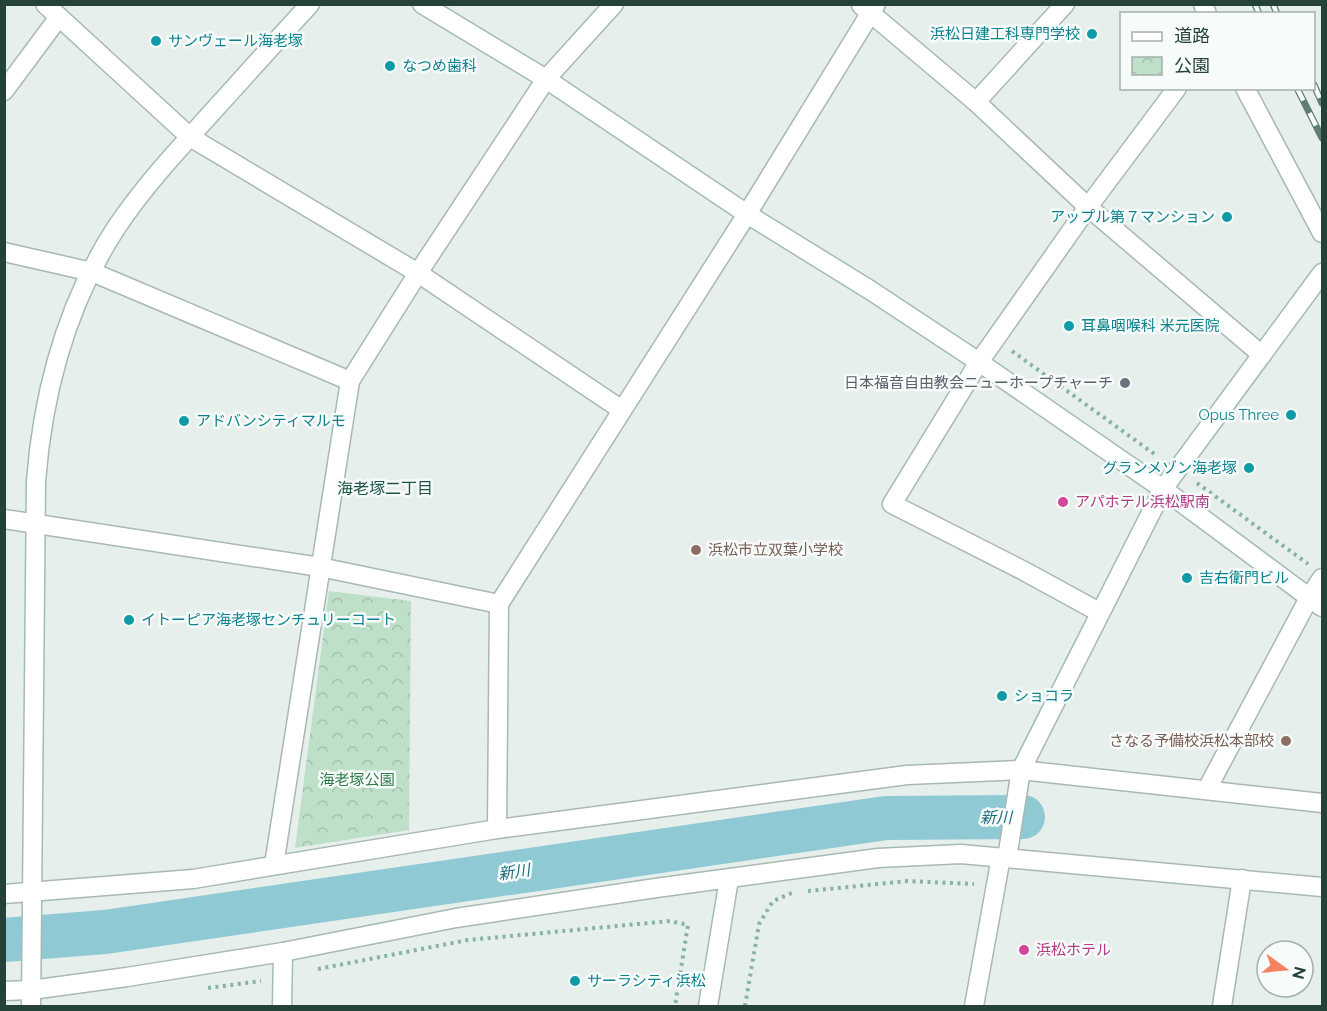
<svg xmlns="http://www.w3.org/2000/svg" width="1327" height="1011" viewBox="0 0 1327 1011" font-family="Raleway,'Noto Sans JP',sans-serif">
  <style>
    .park { fill: url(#park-crowns) }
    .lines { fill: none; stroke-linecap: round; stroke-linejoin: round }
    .river { stroke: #8ec9d4; stroke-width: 44 }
    .street-casing { stroke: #a8b8b2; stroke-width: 21 }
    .secondary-casing { stroke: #a4bbb3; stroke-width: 21 }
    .path { stroke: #86b3a5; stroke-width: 4; stroke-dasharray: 3 4.5; stroke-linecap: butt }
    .street { stroke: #fff; stroke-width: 18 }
    .secondary { stroke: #fff; stroke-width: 18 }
    .rail-casing { stroke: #5f7d75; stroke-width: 7 }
    .rail { stroke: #f7fbf9; stroke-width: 4.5; stroke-dasharray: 14; stroke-linecap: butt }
    .culture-dot { fill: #0f9aa8; stroke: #f7fbf9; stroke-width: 2 }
    .worship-dot { fill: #6b7280; stroke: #f7fbf9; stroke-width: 2 }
    .hotel-dot { fill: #d1479c; stroke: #f7fbf9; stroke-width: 2 }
    .education-dot { fill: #8d6e63; stroke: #f7fbf9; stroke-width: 2 }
    .labels { text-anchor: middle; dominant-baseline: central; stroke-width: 5; stroke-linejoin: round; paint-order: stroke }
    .culture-label { font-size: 15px; fill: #0d838f; stroke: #f7fbf9; text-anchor: start }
    .worship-label { font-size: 15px; fill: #5b616d; stroke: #f7fbf9; text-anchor: end }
    .hotel-label { font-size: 15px; fill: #b23c85; stroke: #f7fbf9; text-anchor: start }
    .education-label { font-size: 15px; fill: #785e54; stroke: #f7fbf9; text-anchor: start }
    .park-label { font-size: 15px; fill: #2d7a4b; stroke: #f7fbf9 }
    .neighbourhood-label { font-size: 16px; fill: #1f5548; stroke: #f7fbf9 }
    .water-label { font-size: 16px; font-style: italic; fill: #1c6f80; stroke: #f7fbf9 }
  </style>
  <defs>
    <pattern id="park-crowns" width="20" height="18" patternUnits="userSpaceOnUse" patternTransform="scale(1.5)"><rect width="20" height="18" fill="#bfe0c8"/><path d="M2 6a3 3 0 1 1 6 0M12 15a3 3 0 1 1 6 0" fill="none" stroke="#a4c1ad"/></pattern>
  </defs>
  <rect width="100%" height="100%" fill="#e6efeb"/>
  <!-- park -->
  <polygon class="park" points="329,591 411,601 409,830 295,848"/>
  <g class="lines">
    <!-- river -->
    <polyline class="river" points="4,940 105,932 886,818 1023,817"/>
    <!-- street casing -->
    <g class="street-casing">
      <g id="street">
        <polyline points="45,4 190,137 418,273 622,410"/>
        <polyline points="1203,4 1207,14"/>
        <polyline points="861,5 976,102 1088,207 1262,355"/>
        <polyline points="1245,88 1322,233"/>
        <polyline points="4,91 59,17"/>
        <polyline points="976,102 1065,4"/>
        <polyline points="4,252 92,272 350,381"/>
        <polyline points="4,519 320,567 499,604"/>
        <polyline points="1099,612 1024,571 892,504 979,362 1088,207 1177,88"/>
        <polyline points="1207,789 1309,598 1322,578"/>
        <polyline points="497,829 499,604 747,214 876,4"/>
        <polyline points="1007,858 1021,770"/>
        <polyline points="274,865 350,381 418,273 546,79 614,4"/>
        <polyline points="4,894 193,879 497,829 907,775 1021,770 1322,803"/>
        <polyline points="4,991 31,990 127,977 283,952 456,918 656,888 878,858 961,854 1322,887"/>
        <polyline points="974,1006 1001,857"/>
        <polyline points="1222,1006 1242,879"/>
      </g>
    </g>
    <!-- secondary casing -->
    <g class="secondary-casing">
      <g id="secondary">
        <polyline points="422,4 546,79 747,214 870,290 979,362 1163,489 1322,607"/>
        <polyline points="1021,770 1163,489 1322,273"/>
        <path d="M31,1006L36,481C43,392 66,305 116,228C142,189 174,154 206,119C240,81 275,43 310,4"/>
        <polyline points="282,1006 283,952"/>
        <polyline points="708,1006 729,879"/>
      </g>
    </g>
    <!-- path -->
    <g class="path">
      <polyline points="1012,351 1157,456"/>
      <polyline points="1197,483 1308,564"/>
      <polyline points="808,891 907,881 974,884"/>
      <polyline points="318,969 468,940 670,921 688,925 675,1006"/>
      <polyline points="208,988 261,981"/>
      <polyline points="745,1006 759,924 773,901 794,892"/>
    </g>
    <!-- street -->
    <use href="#street" class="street"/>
    <!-- secondary -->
    <use href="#secondary" class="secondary"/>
    <!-- rail casing -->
    <g class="rail-casing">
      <g id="rail">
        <polyline points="1255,4 1259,14"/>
        <polyline points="1273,4 1277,14"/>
        <polyline points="1314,85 1322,103"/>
        <polyline points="1297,88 1322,138"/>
      </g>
    </g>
    <!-- rail -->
    <use href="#rail" class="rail"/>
  </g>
  <!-- markers -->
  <g class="culture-dot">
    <circle cx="1092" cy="34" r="6"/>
    <circle cx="156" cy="41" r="6"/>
    <circle cx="390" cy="66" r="6"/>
    <circle cx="1227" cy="217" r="6"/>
    <circle cx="1069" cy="326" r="6"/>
    <circle cx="1291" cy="415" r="6"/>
    <circle cx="184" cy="421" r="6"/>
    <circle cx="1249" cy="468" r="6"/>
    <circle cx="1187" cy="578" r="6"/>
    <circle cx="129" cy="620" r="6"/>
    <circle cx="1002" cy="696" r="6"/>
    <circle cx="575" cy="981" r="6"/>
  </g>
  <circle class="worship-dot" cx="1125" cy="383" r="6"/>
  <g class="hotel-dot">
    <circle cx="1063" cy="502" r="6"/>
    <circle cx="1024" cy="950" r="6"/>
  </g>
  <g class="education-dot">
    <circle cx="696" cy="550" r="6"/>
    <circle cx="1286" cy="741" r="6"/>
  </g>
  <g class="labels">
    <!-- culture labels -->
    <g class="culture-label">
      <text x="1080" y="34" text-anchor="end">浜松日建工科専門学校</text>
      <text x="168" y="41">サンヴェール海老塚</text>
      <text x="402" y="66">なつめ歯科</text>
      <text x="1215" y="217" text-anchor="end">アップル第７マンション</text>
      <text x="1081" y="326">耳鼻咽喉科 米元医院</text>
      <text x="1279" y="415" text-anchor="end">Opus Three</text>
      <text x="196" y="421">アドバンシティマルモ</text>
      <text x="1237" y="468" text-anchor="end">グランメゾン海老塚</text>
      <text x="1199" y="578">吉右衛門ビル</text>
      <text x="141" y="620">イトーピア海老塚センチュリーコート</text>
      <text x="1014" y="696">ショコラ</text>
      <text x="587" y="981">サーラシティ浜松</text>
    </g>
    <!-- worship labels -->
    <g class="worship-label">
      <text x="1113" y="383">日本福音自由教会ニューホープチャーチ</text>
    </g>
    <!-- hotel labels -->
    <g class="hotel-label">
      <text x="1075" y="502">アパホテル浜松駅南</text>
      <text x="1036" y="950">浜松ホテル</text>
    </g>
    <!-- education labels -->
    <g class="education-label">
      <text x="708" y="550">浜松市立双葉小学校</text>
      <text x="1274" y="741" text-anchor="end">さなる予備校浜松本部校</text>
    </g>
    <!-- park labels -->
    <g class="park-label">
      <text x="357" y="780">海老塚公園</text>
    </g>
    <!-- neighbourhood labels -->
    <g class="neighbourhood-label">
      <text x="385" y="488">海老塚二丁目</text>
    </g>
    <!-- water labels -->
    <g class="water-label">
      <text x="996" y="817">新川</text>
      <text transform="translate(514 872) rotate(-8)">新川</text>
    </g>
  </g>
  <!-- border -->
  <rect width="1327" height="1011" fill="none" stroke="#24423a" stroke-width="12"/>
  <!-- legend -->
  <rect x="1120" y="12" width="195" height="78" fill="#f7fbf9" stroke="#a3b1ad" stroke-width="1.5"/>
  <rect x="1132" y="32" width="30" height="9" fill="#ffffff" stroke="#a3b1ad" stroke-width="1.5"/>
  <text x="1174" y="42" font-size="18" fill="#24423a">道路</text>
  <rect x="1132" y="57" width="30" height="18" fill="url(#park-crowns)" stroke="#a3b1ad" stroke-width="1.5"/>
  <text x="1174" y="72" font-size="18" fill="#24423a">公園</text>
  <!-- north arrow -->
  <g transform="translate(1285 969) rotate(105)"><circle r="28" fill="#f7fbf9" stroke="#a3b1ad" stroke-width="1.5"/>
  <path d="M0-4.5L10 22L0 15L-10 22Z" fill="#f4845f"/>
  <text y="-9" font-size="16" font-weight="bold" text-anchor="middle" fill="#24423a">N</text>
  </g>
</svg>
